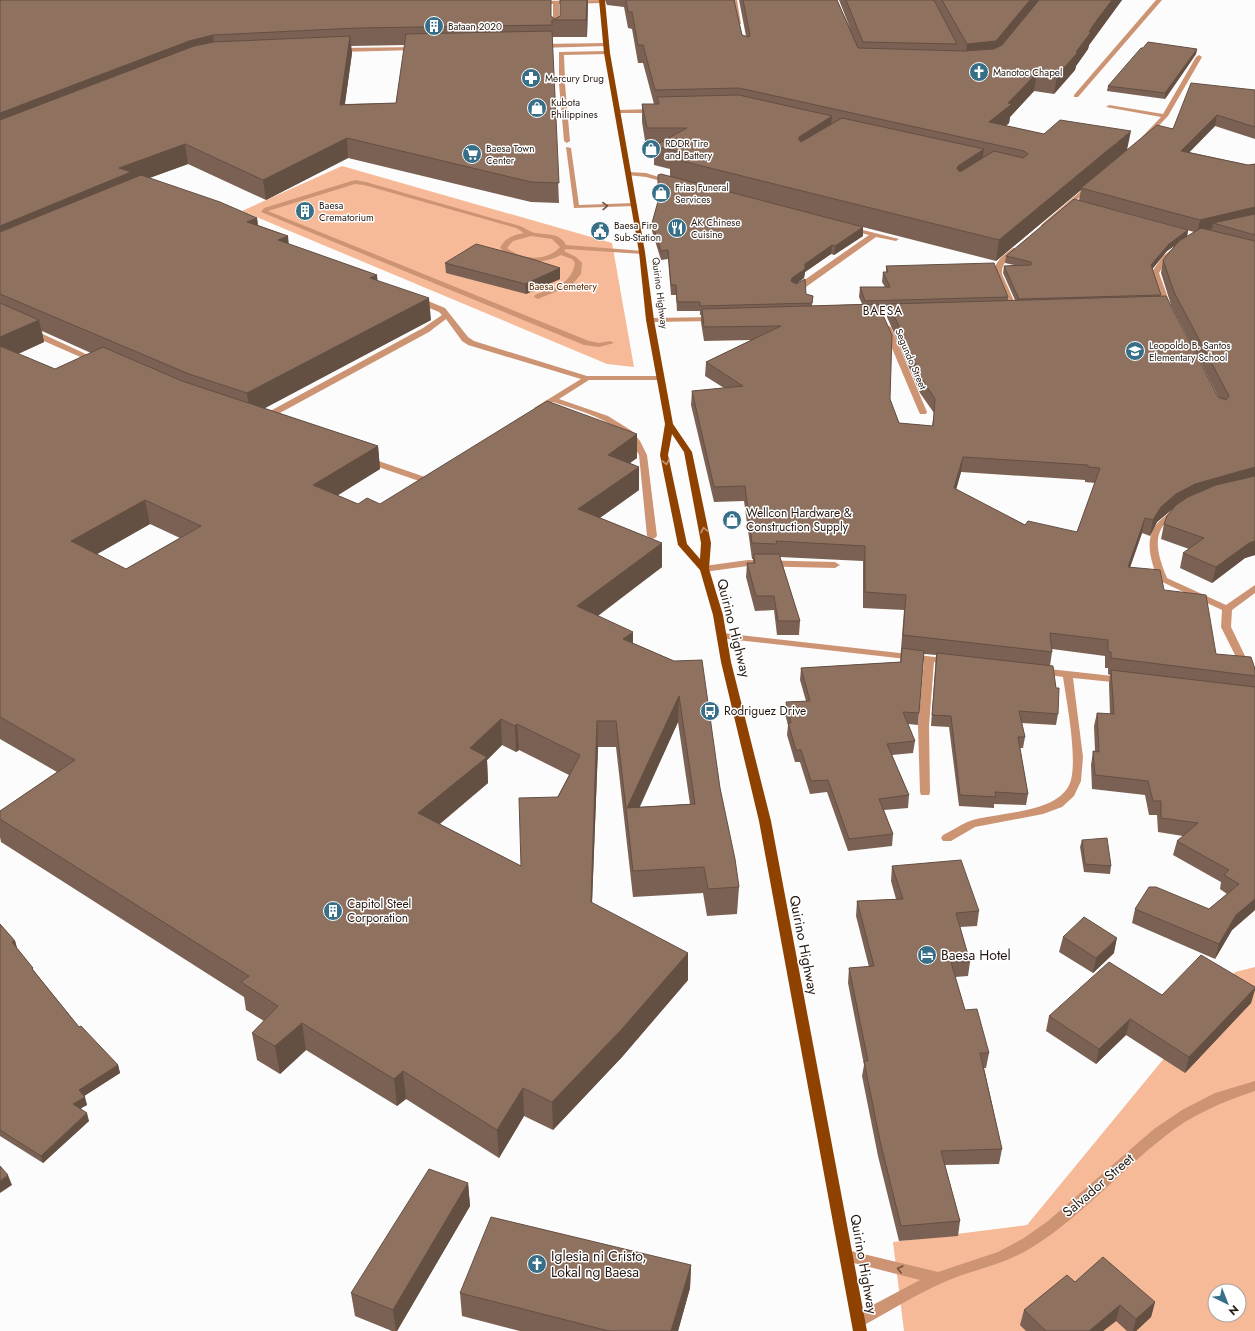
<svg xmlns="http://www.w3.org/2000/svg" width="1255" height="1331" viewBox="0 0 1255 1331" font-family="Jost,sans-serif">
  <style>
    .green { fill: #f6ba98; fill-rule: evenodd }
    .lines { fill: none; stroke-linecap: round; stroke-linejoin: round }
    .minor { fill: #cd9474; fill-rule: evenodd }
    .major { fill: #8f4100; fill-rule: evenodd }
    .wall { fill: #7b6153; fill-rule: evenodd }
    .shaded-wall { fill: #644f43 }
    .building { fill: #8f7160; stroke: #644f43; fill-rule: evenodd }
    .oneway { stroke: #70503e }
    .oneway2 { stroke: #c19673 }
    .labels { text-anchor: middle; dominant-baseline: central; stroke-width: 3; stroke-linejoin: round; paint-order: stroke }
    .far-poi-label { font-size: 10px; fill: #241811; stroke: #fff; text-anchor: start }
    .far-park-label { font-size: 10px; fill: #5e2901; stroke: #fff }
    .far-street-label { font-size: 10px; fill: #241811; stroke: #fff }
    .far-quarter-label { font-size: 12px; letter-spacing: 1px; fill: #241811; stroke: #fff }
    .poi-label { font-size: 12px; fill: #241811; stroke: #fff; text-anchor: start }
    .near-street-label { font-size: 14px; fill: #241811; stroke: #fff }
    .near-poi-label { font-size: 14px; fill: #241811; stroke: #fff; text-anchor: start }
  </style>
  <rect width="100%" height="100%" fill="#fcfcfc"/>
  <!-- green -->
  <g class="green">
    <polygon points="342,166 612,243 634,367 607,364 242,211"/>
    <path d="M1255,967V1331H904L893,1242L1027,1225L1235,972ZM1215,1291H1239V1315H1215Z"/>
  </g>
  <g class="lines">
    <!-- minor -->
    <g class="minor">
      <polygon points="602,0 604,3 559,4 559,31 556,33 553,31 553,4 538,5 535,3 538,1"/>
      <polygon points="731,0 737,0 741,24 736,23"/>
      <polygon points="1156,0 1162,0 1078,97 1074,97 1074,95"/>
      <polygon points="608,43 608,45 606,46 539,48 536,46 539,44"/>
      <polygon points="419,47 419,49 417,50 339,52 336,50 339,48"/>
      <polygon points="607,51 609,52 609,54 564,55 565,78 562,80 559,78 559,52"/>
      <polygon points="1199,55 1202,57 1168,116 1147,138 1142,137 1161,117 1106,107 1109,105 1163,114 1196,57"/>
      <polygon points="562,82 565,84 570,141 567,143 564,141 559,84"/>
      <polygon points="618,110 654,109 657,111 654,113 616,113 615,112"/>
      <polygon points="566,147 571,148 579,205 634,203 637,205 636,206 574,208"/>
      <polygon points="629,172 646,173 675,182 672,184 646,177 627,175 627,173"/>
      <path d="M355,180L366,182L520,226C524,227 528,231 532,232C545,236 559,231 566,245L644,251V253L642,254L566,249L564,251L576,257L582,263L581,274L572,285L538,299L534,297L535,295C554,287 571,285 575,263L572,259L561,255C542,265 515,265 500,248C505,238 513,235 524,233L516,228L364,185L355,184L268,211L589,341L599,343L610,341L614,343L599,347L584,345L261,212L264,208ZM531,236L552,239L560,247C547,262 522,260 507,248L513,241Z"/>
      <polygon points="1088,185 1093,186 1045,227 1041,227 1041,225"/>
      <polygon points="851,227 899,239 896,241 876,237 799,292 793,292 793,288 869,235 849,230 849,228"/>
      <polygon points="1181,242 1183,243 1183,245 1168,258 1159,273 1172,309 1168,311 1164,309 1151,273 1163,256"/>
      <path d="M1013,248L1018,249C1011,257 1001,262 1002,274L1018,310L1014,312L1010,310L994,274C994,261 1004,255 1013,248Z"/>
      <path d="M415,298H421L445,308L468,337L474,341L587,376H663V380H589L559,399L608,416L632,431L640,441L647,455L657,536L655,538L652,539L647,536L639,455C623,421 586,413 553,402L538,410L534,408L581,379L468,345L462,341L446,319L429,332L267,420H261V416L423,328L442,315L439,312L415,302Z"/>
      <polygon points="715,317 718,317 718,321 650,322 646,320 650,318"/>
      <polygon points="884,325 887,325 891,327 927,412 926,414 920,414 919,412 883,327"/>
      <polygon points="28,330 34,330 101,361 100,363 94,363 28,334"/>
      <polygon points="367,457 425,477 426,479 425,481 419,481 364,462 364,458"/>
      <path d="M1176,509L1180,512C1176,518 1168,521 1163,526C1152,541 1161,563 1167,578L1226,605L1255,585V593L1232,610L1231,627L1246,658L1255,668V677L1251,676L1237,659L1221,627L1222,610L1158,580C1150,558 1142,534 1163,518C1167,514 1171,511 1176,509Z"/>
      <polygon points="748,560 835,562 840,565 835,568 748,566 704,572 699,569 704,566"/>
      <polygon points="722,633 953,659 954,661 949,664 934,662 929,726 930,792 929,795 921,795 920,792 918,726 924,661 719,638 717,636 719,634"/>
      <path d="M1040,668L1122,677L1127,680L1122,683L1073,678L1083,757L1081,781L1074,796L1062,807L1043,814L975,827L951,841H943L941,838L943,835C952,831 961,824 970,821C997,812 1062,814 1071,780C1077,755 1067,704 1063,677L1036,673L1035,671L1036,669Z"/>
      <path d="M1255,1081V1091C1222,1102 1191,1115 1164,1137C1119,1172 1082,1216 1034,1246C1003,1266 973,1269 942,1283C915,1295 890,1311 864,1325L859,1327L854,1325L852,1320L854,1315L920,1280L842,1260L840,1256L842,1252L847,1250L938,1272L998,1252L1024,1238L1048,1221L1154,1129L1182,1110L1215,1093Z"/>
    </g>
    <!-- major -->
    <path class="major" d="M599,0H605L610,53L645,252L654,320L673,424L692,452L711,543L709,569L723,615L731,662L771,821L867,1331H853L759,821L721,662L713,615L700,570L678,545L660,455L665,424L646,320L639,252L604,53ZM672,434L684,452L701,543L700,559L687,544L668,455Z"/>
  </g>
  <!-- wall -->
  <g class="wall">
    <path d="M0,0L552,17L555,19L560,16V0H588L587,37H552L559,203L531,202L348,158L266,200L188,164L149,178L257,218L258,225L288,236V244L377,275V280L431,320L264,408L378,446L380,469L337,495L358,504H380L637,434V458L630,463L639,467V490L600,518L662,543V567L598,616L633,643L674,661L720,788L739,887L737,914L707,916L703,893L633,897L616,747H598L592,903L688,980L622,1057L553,1130L524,1116L499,1158L406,1099L397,1106L306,1050L280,1074L257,1060L252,1033L264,1021L246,1010L244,997L1,842L0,837V811L57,772L0,739ZM405,45L396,103L345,104L352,53L351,46ZM42,331L91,353L55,369L18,354L44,342ZM150,524L180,538L126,569L97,554ZM678,722L690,804L639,807ZM502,745L516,752L519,750L569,775L521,866L440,824L488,783L487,760Z"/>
    <path d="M605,0H734L742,35L746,36L739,0H837L850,28L839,0H1122L1092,41L1089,45L1088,49L1076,66L1075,70L1054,94L1034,91L1010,117L1009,123L1006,126L1044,134L1128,149L1255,90V139L1215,126L1189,152L1248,165L1255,164V555L1245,558L1212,583L1180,568L1183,553L1189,549L1161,539L1164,524L1173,509L1157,522L1150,536L1142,533L1130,567L1164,590L1216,654L1255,669V910L1232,930L1215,959L1132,923L1135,909H1209L1227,894L1220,889L1221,882L1173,855L1177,841L1183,836L1158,832L1157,815H1149L1145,795L1092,789L1091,765L1093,751H1095L1094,726L1097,713L1110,714L1109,684L1110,675L1108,674V668H1105V656L1052,649V652L1050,666L1058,714L1056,725L1021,723L1025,737L1023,748H1020L1028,794L1026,805L994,804V808L959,806L949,727L931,726L936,655L924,654L919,713L918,725L908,724L915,741L913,753L892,755L909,795L908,808L884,810L893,834L892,846L848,851L827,792L810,794L800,762H795L787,735L788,725L785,714L786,702L806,701L800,680L801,668L900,662L904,610L863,608V561L780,557L800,621L799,635H777L774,610L755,611L746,577L747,563H753V559H752L744,501L714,502L691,405L692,391L724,388L705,376L706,362L751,340L704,341L701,322V315H700V311H677L676,295H671L668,259L661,260L652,231V223L658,202V175L670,176V169L654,165V147H646L642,122V104H654L643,63H638L632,29L628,28L624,7L607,5ZM1081,190L1079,200L1006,256L1005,263L1014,265L1004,266L1003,273L1015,300L1008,301V297L886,266V272H883L882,282L885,287H860L859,297L862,304L812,306L813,296L806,294L797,283L804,278L805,272L831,254L834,255L863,236L843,222L996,261ZM1097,205L1194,232L1187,236L1188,230ZM1176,245L1163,260L1161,273L1171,305L1219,398L1218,397L1161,296L1152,269L1167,251ZM881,310H888L887,317L920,393L934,413L932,426L899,423L890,399ZM961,472L1085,480V482L1095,483L1077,532L1025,525L956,490Z"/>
    <polygon points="1197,49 1196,54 1165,99 1107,91 1108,86"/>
    <polygon points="445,263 560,279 526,294 446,273"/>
    <polygon points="1082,840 1111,866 1110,874 1084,872 1080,847"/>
    <polygon points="892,866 979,911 977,926 960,927 970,962 968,976 955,977 965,1010 989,1053 986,1068 984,1068 1002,1149 999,1164 945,1165 960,1221 958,1236 899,1241 878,1156 862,1076 864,1065 848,983 849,968 869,967 856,916 857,901 896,899 891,881"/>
    <polygon points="0,924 15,941 17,948 35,972 79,1027 118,1065 120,1073 84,1096 87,1105 81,1108 89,1121 43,1163 0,1136"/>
    <polygon points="1063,937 1114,953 1093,973 1059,952"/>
    <polygon points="1255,987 1255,990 1251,1003 1185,1073 1126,1035 1096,1064 1046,1031 1049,1016 1162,995"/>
    <polygon points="468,1183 470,1206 397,1331 392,1331 355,1316 351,1293"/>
    <polygon points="691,1265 690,1288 678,1331 520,1331 462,1316 460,1293"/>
    <polygon points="1075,1282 1155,1302 1151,1317 1136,1331 1127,1331 1116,1321 1103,1331 1026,1331 1020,1325 1024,1310"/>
  </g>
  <!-- shaded-wall -->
  <g class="shaded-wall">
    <polygon points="587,0 588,0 587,37 586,20"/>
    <polygon points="1030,0 1042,0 994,58 965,61 967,44"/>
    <polygon points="1112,0 1122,0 1092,41 1089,45 1088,49 1076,66 1075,70 1054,94 1057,76 1076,52 1094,24"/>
    <polygon points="213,35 216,53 0,134 0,113 189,41"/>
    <polygon points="350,36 352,53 342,123 340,105"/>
    <polygon points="1197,49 1196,54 1165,99 1165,93"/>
    <polygon points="1037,73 1034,91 1010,117 1009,123 987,141 989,122 1008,103"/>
    <polygon points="1217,115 1215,126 1179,163 1181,151"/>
    <polygon points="832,116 830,135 798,159 799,137"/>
    <polygon points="1131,131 1127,150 1081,188 1081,190 996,261 999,240"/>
    <polygon points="347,138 348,158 266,200 263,180"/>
    <polygon points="185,144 188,164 133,184 0,248 0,226 119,168"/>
    <polygon points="984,149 981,169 956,186 957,169 958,166"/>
    <polygon points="1255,207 1255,219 1213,223 1212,229 1197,232 1200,220"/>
    <polygon points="257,218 259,238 247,222"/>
    <polygon points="863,227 863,236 834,255 835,246"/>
    <polygon points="1188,230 1187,237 1167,251 1150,272 1151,265 1169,244"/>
    <polygon points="288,236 290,256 278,240"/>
    <polygon points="832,245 831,254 805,272 804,278 792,287 791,281 792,278 805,264"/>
    <polygon points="560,268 560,279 526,294 525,284"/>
    <polygon points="377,275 379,296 370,278"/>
    <polygon points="429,298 431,320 250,416 247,393"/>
    <polygon points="39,320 44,342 0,362 0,337"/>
    <polygon points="637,434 637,458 608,478 608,455"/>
    <polygon points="378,446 380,469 316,509 313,485"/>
    <polygon points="963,457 961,472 952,503 954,488"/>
    <polygon points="639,467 639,490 578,533 578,509"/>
    <polygon points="1255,467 1255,479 1192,499 1172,509 1157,522 1150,536 1153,520 1161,507 1176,494 1195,484"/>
    <polygon points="145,500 150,524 76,566 71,541"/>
    <polygon points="1145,518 1142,533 1125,582 1128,567"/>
    <polygon points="1255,541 1255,555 1245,558 1212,583 1216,567 1249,543"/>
    <polygon points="662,543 662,567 577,631 577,606"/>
    <polygon points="633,632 633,657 623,639"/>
    <polygon points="679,696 678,722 629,831 627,808"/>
    <polygon points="501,719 502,745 487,760 488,783 421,839 418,813 470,748"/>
    <polygon points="597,721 598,747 591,929 591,902"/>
    <polygon points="517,724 519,750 516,752 515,726"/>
    <polygon points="1255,899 1255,910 1232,930 1215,959 1219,944 1236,915"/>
    <polygon points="1117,938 1114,953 1093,973 1096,958"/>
    <polygon points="15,941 17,948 12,942"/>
    <polygon points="688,953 688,980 622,1057 553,1130 552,1102"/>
    <polygon points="1255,988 1251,1003 1185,1073 1189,1057"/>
    <polygon points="1130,1019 1126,1035 1096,1064 1099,1049"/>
    <polygon points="302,1023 306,1050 280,1074 275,1046"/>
    <polygon points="118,1065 120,1073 81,1098 79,1090"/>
    <polygon points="403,1071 406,1099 397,1106 394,1079"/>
    <polygon points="523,1088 524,1116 499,1158 497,1130"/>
    <polygon points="85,1097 87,1105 76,1111 73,1104"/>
    <polygon points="87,1113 89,1121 43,1163 41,1156"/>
    <polygon points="8,1175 12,1185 0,1193 0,1181"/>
    <polygon points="468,1183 470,1206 397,1331 396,1331 393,1310"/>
    <polygon points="691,1265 690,1288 678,1331 671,1331"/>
    <polygon points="1155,1302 1151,1317 1136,1331 1133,1331 1136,1319"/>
    <polygon points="1120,1305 1116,1321 1103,1331 1089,1331"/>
  </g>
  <!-- building -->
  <g class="building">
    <polygon points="0,0 551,0 551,16 555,19 560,16 560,0 587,0 586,20 552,20 552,25 357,28 213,35 189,41 0,113"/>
    <polygon points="626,0 734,0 742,35 748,37 750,36 743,0 837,0 858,48 964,51 994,49 1002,45 1039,0 1112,0 1094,24 1089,32 1091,32 1076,52 1078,52 1057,76 1037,73 1008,103 1012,104 989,122 1044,134 1060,120 1131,131 999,240 670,158 681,152 654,146 687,128 647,128 642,104 659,104 657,97 739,95 832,116 799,137 799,140 801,142 842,118 984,149 958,166 957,169 960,172 994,151 1023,158 1028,154 1024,151 739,88 655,90 643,45 638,45 632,12 628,12"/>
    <polygon points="846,0 934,0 957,44 863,42"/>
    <polygon points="942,0 1030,0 996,41 967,44"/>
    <polygon points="552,31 559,183 531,182 347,138 263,180 185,144 119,168 131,172 0,226 0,120 194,46 214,42 350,36 340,105 396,103 406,34"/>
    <polygon points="1148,42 1197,49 1165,93 1108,86 1141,48 1143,48"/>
    <polygon points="1191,83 1255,90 1255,127 1217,115 1181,151 1248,165 1255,164 1255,207 1200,220 1081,188 1157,125 1173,129"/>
    <polygon points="661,174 863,227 835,246 832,245 805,264 805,269 792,278 791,281 796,284 805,279 806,294 813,296 812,303 700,306 700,302 677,302 676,285 671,285 668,250 661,251 652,223 660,194 658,194 658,175"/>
    <polygon points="141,175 220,202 257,218 247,222 288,236 278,240 377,275 370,278 429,298 247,393 189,374 0,294 0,232"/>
    <polygon points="1074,199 1188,230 1169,244 1151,265 1161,295 1019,299 1004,266 1031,265 1031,262 1006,256"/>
    <polygon points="1255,214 1255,235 1213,223"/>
    <path d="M1201,228L1255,241V467L1195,484L1176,494L1161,507L1153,520L1145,518L1128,567L1160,570L1164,590L1206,595L1216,654L1251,657L1255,669V676L1111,658V652H1108V640L1050,633L1052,652L903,635L906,595L865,592V546L776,541L777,544L752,543L745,486L714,487L692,391L743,386L706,362L781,326L704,327L702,309L878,304L892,335L890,399L899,423L933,426L935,399L922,379L889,304L1166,296L1218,397L1226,400L1229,396L1174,292L1163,260L1179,241ZM963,457L1088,465V467L1100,468L1077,532L1028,521L1025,525L954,488Z"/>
    <polygon points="476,244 532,259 560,268 525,284 445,263"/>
    <polygon points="994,263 1008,297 865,301 860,287 890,287 883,272 888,272 886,266"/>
    <polygon points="0,303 39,320 0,337"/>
    <path d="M0,346L55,369L103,347L182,381L378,446L313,485L358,504L367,498L380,504L547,401L637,434L608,455L639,467L578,509L662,543L577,606L633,632L623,639L674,661L702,660L720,788L735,859L739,887L708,889L704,867L633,871L616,721H597L591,902L688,953L622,1029L552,1102L523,1088L497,1130L403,1071L394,1079L302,1023L275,1046L252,1033L278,1006L241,982L249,976L0,819V811L75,760L0,717ZM145,500L201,526L126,569L71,541ZM679,696L695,804L627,808ZM501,719L515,726L517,724L580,755L558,797L519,798L521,866L418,813L487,757L470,748Z"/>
    <polygon points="1255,476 1255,541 1249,543 1216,567 1183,553 1204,538 1164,524 1167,516 1176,505 1188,497 1216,485"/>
    <polygon points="754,554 779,554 800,621 778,621 774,596 756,596 747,563 755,563"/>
    <polygon points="902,648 924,651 919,713 903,712 915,741 887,744 909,795 879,799 893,834 849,839 828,780 811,781 801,750 796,750 788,723 791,723 786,702 810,701 801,668 901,662"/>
    <polygon points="937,653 1053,666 1056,688 1059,688 1058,714 1019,711 1025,737 1018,737 1028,794 995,792 996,797 960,795 951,716 932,715"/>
    <polygon points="1111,670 1255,687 1255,899 1236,915 1219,944 1135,909 1149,887 1156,887 1209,909 1239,884 1224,875 1229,870 1177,841 1198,823 1161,818 1161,801 1153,801 1148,781 1095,775 1093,751 1099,752 1097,713 1114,714"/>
    <polygon points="1107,838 1111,866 1085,864 1082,840"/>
    <polygon points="961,860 979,911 956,913 970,962 951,962 965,1010 977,1009 989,1053 980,1053 1002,1149 941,1151 960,1221 901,1226 880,1141 864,1061 868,1061 849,968 874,966 857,901 903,899 892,866"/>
    <polygon points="1084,917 1117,938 1096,958 1063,937"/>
    <polygon points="0,924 15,941 12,942 33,968 32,969 79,1027 81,1026 118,1065 79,1090 85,1097 73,1104 87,1113 41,1156 0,1130"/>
    <polygon points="1201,955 1255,987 1255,988 1189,1057 1130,1019 1099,1049 1049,1016 1109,962 1162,995"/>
    <polygon points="0,1166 8,1175 0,1181"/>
    <polygon points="429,1169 468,1183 393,1310 351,1293"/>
    <polygon points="491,1217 691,1265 671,1331 609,1331 460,1293"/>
    <polygon points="1103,1257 1155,1302 1136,1319 1120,1305 1089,1331 1046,1331 1024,1310 1067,1275 1075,1282"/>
  </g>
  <!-- one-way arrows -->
  <defs><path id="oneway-chevron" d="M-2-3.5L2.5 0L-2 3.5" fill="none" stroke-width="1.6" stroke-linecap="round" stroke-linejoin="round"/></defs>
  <g class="oneway">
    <use href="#oneway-chevron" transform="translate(605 206) rotate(-2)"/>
    <use href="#oneway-chevron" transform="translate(900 1269) rotate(-166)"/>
  </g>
  <g class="oneway2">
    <use href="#oneway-chevron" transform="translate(666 462) rotate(78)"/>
    <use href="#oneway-chevron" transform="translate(704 530) rotate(-102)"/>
  </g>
  <!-- icons -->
  <defs>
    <g id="building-disc" transform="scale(1)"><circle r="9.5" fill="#376f89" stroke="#fff"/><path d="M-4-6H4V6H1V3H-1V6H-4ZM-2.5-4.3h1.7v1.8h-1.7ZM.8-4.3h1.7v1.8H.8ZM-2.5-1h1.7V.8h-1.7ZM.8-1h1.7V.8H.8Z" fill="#fff"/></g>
    <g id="church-disc" transform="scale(1)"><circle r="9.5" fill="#376f89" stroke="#fff"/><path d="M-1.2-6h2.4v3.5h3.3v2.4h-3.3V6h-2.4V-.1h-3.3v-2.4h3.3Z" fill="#fff"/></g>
    <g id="pharmacy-disc" transform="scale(1)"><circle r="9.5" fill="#376f89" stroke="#fff"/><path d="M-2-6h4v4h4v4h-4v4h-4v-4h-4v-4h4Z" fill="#fff"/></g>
    <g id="shop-disc" transform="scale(1)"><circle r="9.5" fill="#376f89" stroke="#fff"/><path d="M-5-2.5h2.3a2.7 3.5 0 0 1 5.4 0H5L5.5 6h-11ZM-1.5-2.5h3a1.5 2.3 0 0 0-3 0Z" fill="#fff"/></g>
    <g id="supermarket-disc" transform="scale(1)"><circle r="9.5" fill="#376f89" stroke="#fff"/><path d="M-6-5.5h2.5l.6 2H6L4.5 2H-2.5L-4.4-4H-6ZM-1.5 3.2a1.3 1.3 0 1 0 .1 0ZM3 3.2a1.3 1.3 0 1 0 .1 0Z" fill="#fff"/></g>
    <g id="restaurant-disc" transform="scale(1)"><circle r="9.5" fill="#376f89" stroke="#fff"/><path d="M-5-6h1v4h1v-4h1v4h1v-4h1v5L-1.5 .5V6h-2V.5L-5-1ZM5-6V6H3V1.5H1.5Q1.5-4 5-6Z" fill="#fff"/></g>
    <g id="civic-disc" transform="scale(1)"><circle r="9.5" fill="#376f89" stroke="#fff"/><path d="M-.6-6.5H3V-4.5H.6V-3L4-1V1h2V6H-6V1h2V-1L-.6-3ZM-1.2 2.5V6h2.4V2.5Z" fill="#fff"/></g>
    <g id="school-disc" transform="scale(1)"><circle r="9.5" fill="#376f89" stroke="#fff"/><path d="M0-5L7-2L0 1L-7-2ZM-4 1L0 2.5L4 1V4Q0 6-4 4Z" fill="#fff"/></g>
    <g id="bus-disc" transform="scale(1)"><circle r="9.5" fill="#376f89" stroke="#fff"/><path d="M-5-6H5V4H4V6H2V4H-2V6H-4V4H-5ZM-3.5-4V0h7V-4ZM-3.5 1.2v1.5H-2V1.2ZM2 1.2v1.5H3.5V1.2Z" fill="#fff"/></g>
    <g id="hotel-disc" transform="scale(1)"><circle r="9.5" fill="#376f89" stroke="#fff"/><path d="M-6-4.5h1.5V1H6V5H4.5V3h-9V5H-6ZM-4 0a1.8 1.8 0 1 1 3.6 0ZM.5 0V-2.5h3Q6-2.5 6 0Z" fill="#fff"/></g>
  </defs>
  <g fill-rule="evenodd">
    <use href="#building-disc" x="434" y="26"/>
    <use href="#church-disc" x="979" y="72"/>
    <use href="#pharmacy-disc" x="531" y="78"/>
    <use href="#shop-disc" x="537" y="108"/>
    <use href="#shop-disc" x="651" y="149"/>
    <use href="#supermarket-disc" x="472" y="154"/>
    <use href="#shop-disc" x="661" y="193"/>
    <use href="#building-disc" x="305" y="211"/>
    <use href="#restaurant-disc" x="677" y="228"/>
    <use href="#civic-disc" x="600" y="231"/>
    <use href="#school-disc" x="1135" y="351"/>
    <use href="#shop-disc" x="732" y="520"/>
    <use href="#bus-disc" x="710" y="711"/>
    <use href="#building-disc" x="333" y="911"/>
    <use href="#hotel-disc" x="927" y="955"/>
    <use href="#church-disc" x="537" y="1264"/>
  </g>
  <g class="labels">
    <!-- far-poi labels -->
    <g class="far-poi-label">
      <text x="448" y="26">Bataan 2020</text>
      <text x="993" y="72">Manotoc Chapel</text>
      <text x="545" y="78">Mercury Drug</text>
      <text x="551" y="102">Kubota<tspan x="551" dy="12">Philippines</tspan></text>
      <text x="665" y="143">RDDR Tire<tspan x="665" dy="12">and Battery</tspan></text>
      <text x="486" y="148">Baesa Town<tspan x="486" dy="12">Center</tspan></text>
      <text x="675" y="187">Frias Funeral<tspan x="675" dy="12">Services</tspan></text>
      <text x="319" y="205">Baesa<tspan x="319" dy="12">Crematorium</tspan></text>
      <text x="691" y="222">AK Chinese<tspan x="691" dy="12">Cuisine</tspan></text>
      <text x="614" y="225">Baesa Fire<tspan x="614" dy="12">Sub-Station</tspan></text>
      <text x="1149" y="345">Leopoldo B. Santos<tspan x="1149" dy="12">Elementary School</tspan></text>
    </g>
    <!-- far-park labels -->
    <g class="far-park-label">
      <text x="563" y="286">Baesa Cemetery</text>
    </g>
    <!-- far-street labels -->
    <g class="far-street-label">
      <text transform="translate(660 293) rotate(83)">Quirino Highway</text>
      <text transform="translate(911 359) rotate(67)">Segundo Street</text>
    </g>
    <!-- far-quarter labels -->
    <g class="far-quarter-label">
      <text x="883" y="311">BAESA</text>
    </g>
    <!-- poi labels -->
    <g class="poi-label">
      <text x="746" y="513">Wellcon Hardware &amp;<tspan x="746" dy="14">Construction Supply</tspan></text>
      <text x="724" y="711">Rodriguez Drive</text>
      <text x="347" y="904">Capitol Steel<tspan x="347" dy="14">Corporation</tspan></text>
    </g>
    <!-- near-street labels -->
    <g class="near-street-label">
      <text transform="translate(734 628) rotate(76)">Quirino Highway</text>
      <text transform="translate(804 945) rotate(79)">Quirino Highway</text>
      <text transform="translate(1098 1185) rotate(-41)">Salvador Street</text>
      <text transform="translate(864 1264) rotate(80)">Quirino Highway</text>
    </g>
    <!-- near-poi labels -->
    <g class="near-poi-label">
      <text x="941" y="955">Baesa Hotel</text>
      <text x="551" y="1256">Iglesia ni Cristo,<tspan x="551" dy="16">Lokal ng Baesa</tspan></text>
    </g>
  </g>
  <!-- north arrow -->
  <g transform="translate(1227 1303) rotate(137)"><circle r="19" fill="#ffffff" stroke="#a7a3a0"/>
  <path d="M0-3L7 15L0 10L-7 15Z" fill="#376f89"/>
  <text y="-6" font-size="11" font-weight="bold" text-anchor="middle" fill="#241811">N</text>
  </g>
</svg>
